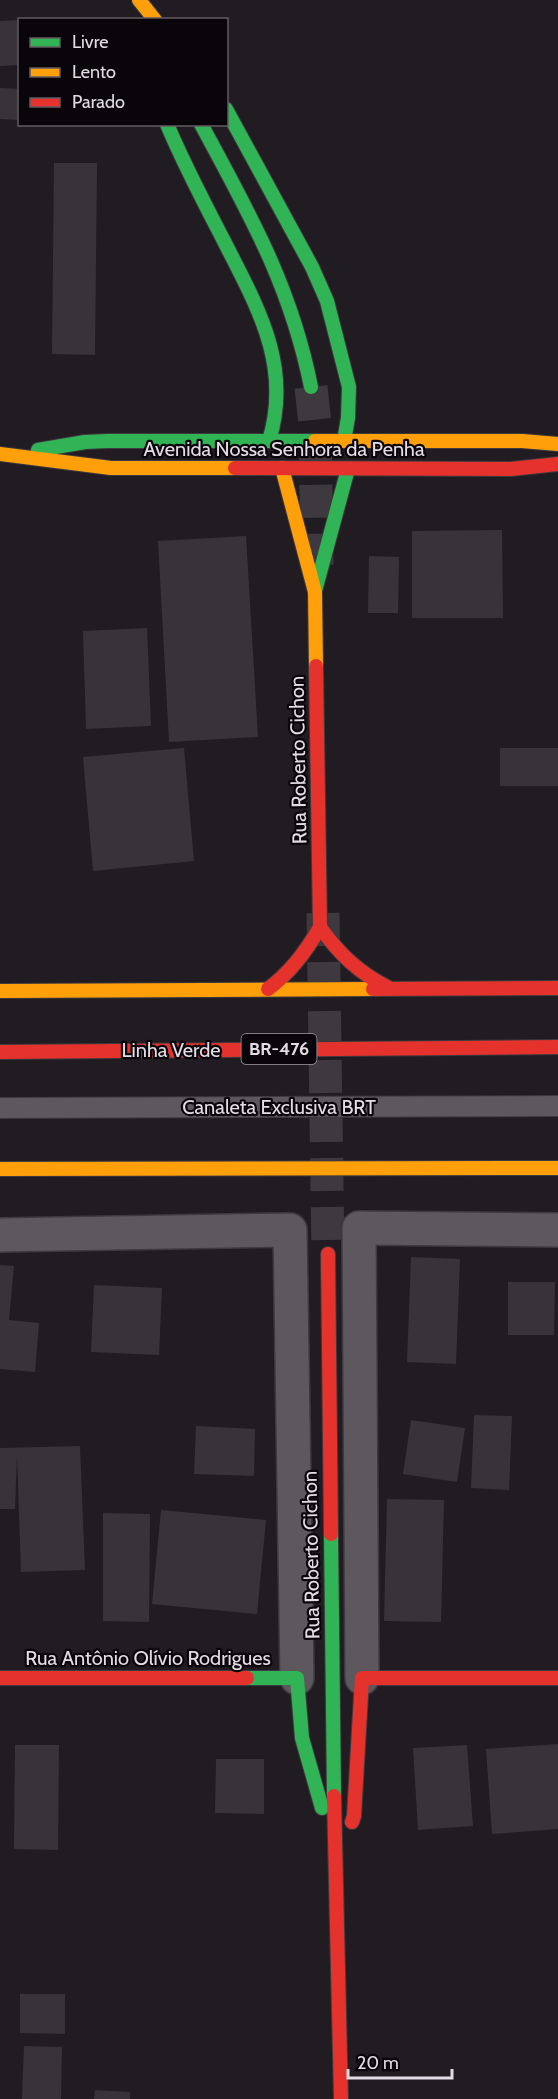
<svg xmlns="http://www.w3.org/2000/svg" width="558" height="2099" viewBox="0 0 558 2099" font-family="Cabin,sans-serif">
  <style>
    .building { fill: #373338 }
    .lines { fill: none; stroke-linecap: round; stroke-linejoin: round }
    .secondary-tunnel { stroke: #3e393f; stroke-width: 33; stroke-dasharray: 33 16; stroke-linecap: butt }
    .lane-casing { stroke: #3d393f; stroke-width: 22 }
    .street-casing { stroke: #3d393f; stroke-width: 36 }
    .fast-casing { stroke: #3d393f; stroke-width: 16 }
    .slow-casing { stroke: #3d393f; stroke-width: 16 }
    .jam-casing { stroke: #3d393f; stroke-width: 16 }
    .lane { stroke: #5c585e; stroke-width: 20 }
    .street { stroke: #5c585e; stroke-width: 33 }
    .fast { stroke: #30b455; stroke-width: 14 }
    .slow { stroke: #ff9f0a; stroke-width: 14 }
    .jam { stroke: #e5322d; stroke-width: 14 }
    .labels { text-anchor: middle; dominant-baseline: central; stroke-width: 4.5; stroke-linejoin: round; paint-order: stroke }
    .shield { fill: #09050a; stroke: #a29ca3; stroke-width: 1.5 }
    .shield-label { font-size: 18px; font-weight: bold; fill: #e3dce5 }
    .street-label { font-size: 20px; fill: #e3dce5; stroke: #09050a }
  </style>
  <rect width="100%" height="100%" fill="#211c22"/>
  <!-- building -->
  <g class="building">
    <polygon points="20,20 20,65 0,66 0,21"/>
    <polygon points="0,88 20,89 20,120 0,119"/>
    <polygon points="54,163 97,163 95,355 52,354"/>
    <polygon points="502,530 503,618 412,618 412,531"/>
    <polygon points="246,536 258,737 169,742 158,541"/>
    <polygon points="369,556 399,557 398,613 368,613"/>
    <polygon points="147,628 151,726 86,729 83,631"/>
    <polygon points="184,748 194,861 93,871 83,757"/>
    <rect x="500" y="748" width="58" height="38"/>
    <polygon points="411,1257 460,1259 456,1364 407,1362"/>
    <polygon points="0,1265 14,1266 9,1320 39,1323 35,1372 0,1369"/>
    <polygon points="508,1282 555,1282 554,1335 508,1335"/>
    <polygon points="94,1285 162,1288 159,1355 91,1352"/>
    <polygon points="474,1415 512,1416 509,1490 471,1488"/>
    <polygon points="411,1420 465,1428 457,1482 403,1474"/>
    <polygon points="196,1426 255,1429 254,1476 194,1474"/>
    <polygon points="80,1446 85,1570 21,1572 17,1455 15,1509 0,1509 0,1448"/>
    <polygon points="387,1499 444,1500 441,1622 384,1621"/>
    <polygon points="161,1510 266,1520 257,1614 152,1604"/>
    <polygon points="103,1513 150,1514 149,1622 103,1621"/>
    <polygon points="558,1744 558,1829 492,1834 486,1749"/>
    <polygon points="15,1745 59,1745 58,1850 14,1849"/>
    <polygon points="467,1745 473,1826 418,1830 413,1748"/>
    <polygon points="216,1759 264,1759 264,1814 215,1813"/>
    <polygon points="20,1994 65,1994 65,2034 20,2033"/>
    <polygon points="24,2046 62,2047 61,2099 22,2099"/>
    <polygon points="95,2090 130,2092 130,2099 94,2099"/>
  </g>
  <g class="lines">
    <!-- secondary-tunnel -->
    <g class="secondary-tunnel">
      <polyline points="311,387 315,424 317,565"/>
      <polyline points="323,913 328,1254"/>
    </g>
    <!-- lane casing -->
    <g class="lane-casing">
      <polyline id="lane" points="0,1108 558,1106"/>
    </g>
    <!-- street casing -->
    <g class="street-casing">
      <g id="street">
        <polyline points="0,1235 290,1230 297,1678"/>
        <polyline points="362,1678 359,1228 558,1230"/>
      </g>
    </g>
    <!-- fast casing -->
    <g class="fast-casing">
      <g id="fast">
        <polyline points="226,109 312,267 327,301 349,387 348,418 344,441"/>
        <path d="M167,124C184,165 205,204 225,243C258,308 292,366 269,441"/>
        <path d="M201,124C249,213 291,286 311,387"/>
        <polyline points="38,450 85,442 107,441 315,441"/>
        <polyline points="315,591 348,469"/>
        <polyline points="331,1534 334,1796"/>
        <polyline points="247,1678 297,1678 302,1738 322,1808"/>
      </g>
    </g>
    <!-- slow casing -->
    <g class="slow-casing">
      <g id="slow">
        <polyline points="139,0 155,20"/>
        <polyline points="315,441 522,441 558,444"/>
        <polyline points="0,454 111,468 235,468"/>
        <polyline points="282,468 315,592 316,666"/>
        <polyline points="0,991 373,989"/>
        <polyline points="0,1169 558,1168"/>
      </g>
    </g>
    <!-- jam casing -->
    <g class="jam-casing">
      <g id="jam">
        <polyline points="235,468 511,469 558,464"/>
        <path d="M320,927C339,954 359,973 389,988"/>
        <path d="M268,989C291,972 306,952 320,927L316,666"/>
        <polyline points="373,989 558,988"/>
        <polyline points="0,1052 558,1047"/>
        <polyline points="328,1254 331,1534"/>
        <polyline points="0,1678 247,1678"/>
        <polyline points="334,1796 341,2099"/>
        <polyline points="352,1822 354,1816 362,1678 558,1678"/>
      </g>
    </g>
    <!-- lane -->
    <use href="#lane" class="lane"/>
    <!-- street -->
    <use href="#street" class="street"/>
    <!-- fast -->
    <use href="#fast" class="fast"/>
    <!-- slow -->
    <use href="#slow" class="slow"/>
    <!-- jam -->
    <use href="#jam" class="jam"/>
  </g>
  <g class="labels">
    <!-- shield labels -->
    <rect class="shield" x="241.5" y="1034" width="75" height="30" rx="4.5"/>
    <g class="shield-label">
      <text x="279" y="1049">BR-476</text>
    </g>
    <!-- street labels -->
    <g class="street-label">
      <text x="284" y="449">Avenida Nossa Senhora da Penha</text>
      <text transform="translate(298 760) rotate(-91)">Rua Roberto Cichon</text>
      <text x="171" y="1050">Linha Verde</text>
      <text x="279" y="1107">Canaleta Exclusiva BRT</text>
      <text transform="translate(311 1555) rotate(-91)">Rua Roberto Cichon</text>
      <text x="148" y="1658">Rua Antônio Olívio Rodrigues</text>
    </g>
  </g>
  <!-- legend -->
  <rect x="18" y="18" width="210" height="108" fill="#09050a" stroke="#605b62" stroke-width="1.5"/>
  <rect x="30" y="38" width="30" height="9" fill="#30b455" stroke="#605b62" stroke-width="1.5"/>
  <text x="72" y="48" font-size="18" fill="#e3dce5">Livre</text>
  <rect x="30" y="68" width="30" height="9" fill="#ff9f0a" stroke="#605b62" stroke-width="1.5"/>
  <text x="72" y="78" font-size="18" fill="#e3dce5">Lento</text>
  <rect x="30" y="98" width="30" height="9" fill="#e5322d" stroke="#605b62" stroke-width="1.5"/>
  <text x="72" y="108" font-size="18" fill="#e3dce5">Parado</text>
  <!-- scale -->
  <path d="M348 2069v9h104v-9" fill="none" stroke="#e3dce5" stroke-width="3"/>
  <text x="357" y="2069" font-size="18" fill="#e3dce5" stroke="#09050a" stroke-width="4.5" paint-order="stroke">20 m</text>
</svg>
